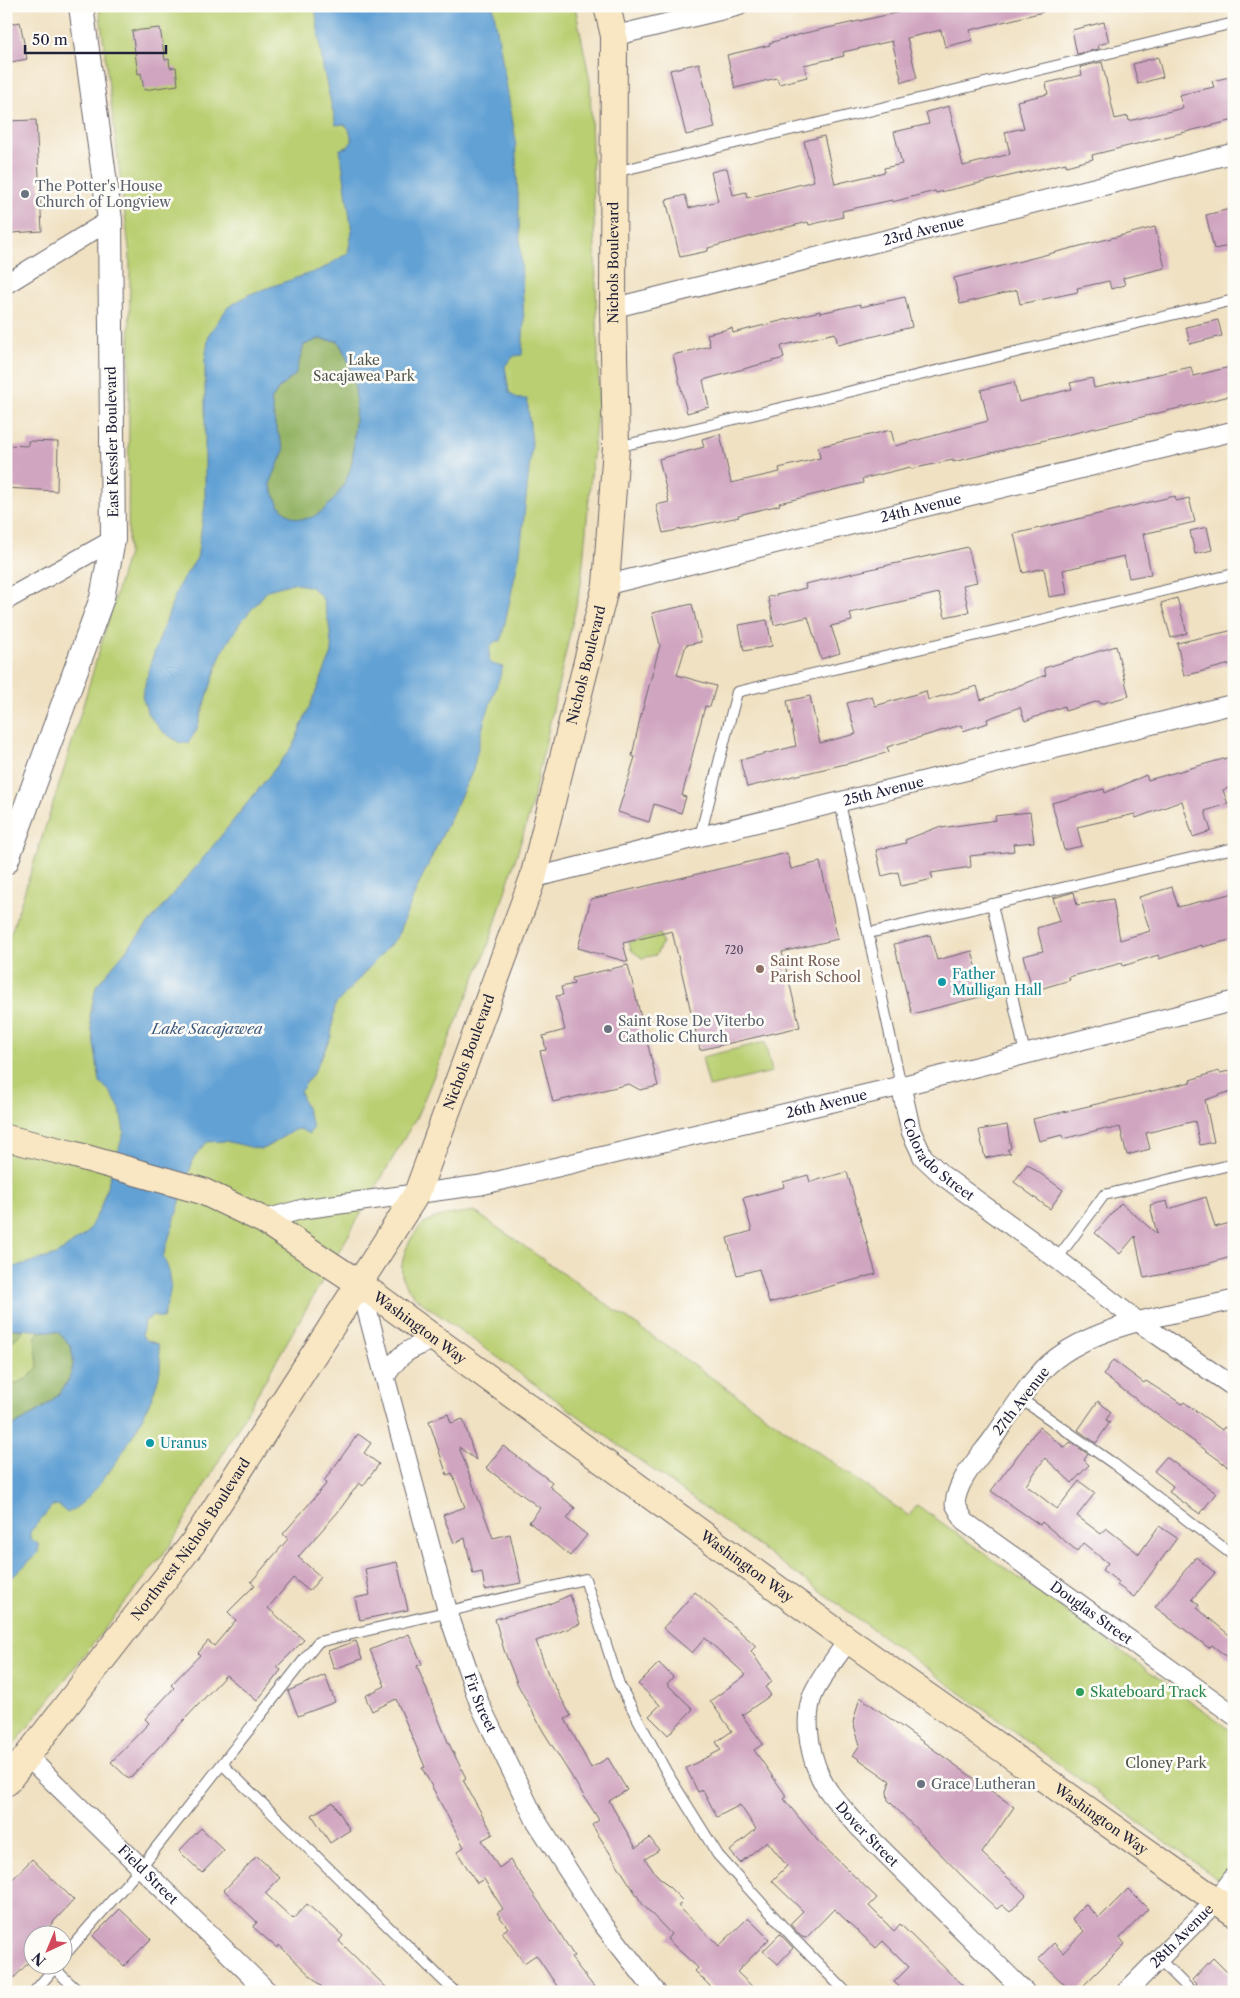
<svg xmlns="http://www.w3.org/2000/svg" width="1240" height="1998" viewBox="0 0 1240 1998" font-family="'Libre Caslon Text',serif">
  <style>
    .green { fill: #bacf72; stroke: #6e7856 }
    .forest { fill: #93b264; stroke: #5a6a50 }
    .water { fill: #62a1d4; stroke: #426288; fill-rule: evenodd }
    .building { fill: #d0a5c0 }
    .lines { fill: none; stroke-linecap: round; stroke-linejoin: round }
    .service-casing { stroke: #6a656a; stroke-width: 12 }
    .minor-casing { stroke: #6a656a; stroke-width: 21 }
    .tertiary-casing { stroke: #6a656a; stroke-width: 26 }
    .secondary-casing { stroke: #6a656a; stroke-width: 28 }
    .service { stroke: #fff; stroke-width: 10 }
    .minor { stroke: #fff; stroke-width: 19 }
    .tertiary { stroke: #fff; stroke-width: 24 }
    .secondary { stroke: #f9e7c3; stroke-width: 26 }
    .worship-dot { fill: #6b7280; stroke: #fdfcf7; stroke-width: 2 }
    .education-dot { fill: #8d6e63; stroke: #fdfcf7; stroke-width: 2 }
    .culture-dot { fill: #0f9aa8; stroke: #fdfcf7; stroke-width: 2 }
    .leisure-dot { fill: #2e9e5b; stroke: #fdfcf7; stroke-width: 2 }
    .labels { text-anchor: middle; dominant-baseline: central; stroke-width: 5; stroke-linejoin: round; paint-order: stroke }
    .number-label { font-size: 11px; fill: #4e435c }
    .worship-label { font-size: 14px; fill: #5b616d; stroke: #fdfcf7; text-anchor: start }
    .street-label { font-size: 14px; fill: #22223b; stroke: #fdfcf7 }
    .park-label { font-size: 14px; fill: #50564c; stroke: #fdfcf7 }
    .education-label { font-size: 14px; fill: #785e54; stroke: #fdfcf7; text-anchor: start }
    .culture-label { font-size: 14px; fill: #0d838f; stroke: #fdfcf7; text-anchor: start }
    .leisure-label { font-size: 14px; fill: #27864d; stroke: #fdfcf7; text-anchor: start }
    .water-label { font-size: 15px; font-style: italic; fill: #3f5b80; stroke: #fdfcf7 }
  </style>
  <rect width="100%" height="100%" fill="#fdfcf7"/>
  <filter id="ink" filterUnits="userSpaceOnUse"><feTurbulence type="fractalNoise" baseFrequency=".02" numOctaves="2"/><feDisplacementMap in="SourceGraphic" scale="10" xChannelSelector="R" yChannelSelector="G"/><feConvolveMatrix kernelMatrix="1 2 1 2 8 2 1 2 1" color-interpolation-filters="sRGB"/></filter>
  <filter id="wash" filterUnits="userSpaceOnUse"><feTurbulence type="fractalNoise" baseFrequency=".0096" numOctaves="4" result="noise"/><feDisplacementMap in="SourceGraphic" scale="20" xChannelSelector="R" yChannelSelector="G"/><feGaussianBlur stdDeviation="1.12" result="paint"/><feColorMatrix in="noise" values="0 0 0 0 0 0 0 0 0 0 0 0 0 0 0 0 0 1.4 0 .05"/><feComposite in="paint" operator="in"/></filter>
  <g filter="url(#wash)">
    <rect width="100%" height="100%" fill="#f0e1c2"/>
    <!-- green -->
    <g class="green">
      <polygon points="99,6 575,6 590,81 599,390 581,584 529,816 487,949 417,1116 171,1544 6,1755 6,940 12,930 65,766 128,553 130,256"/>
      <polygon points="660,934 662,943 656,955 642,958 631,950 629,942"/>
      <polygon points="765,1042 772,1072 709,1087 702,1057"/>
      <path d="M474,1211L909,1516L917,1505L1234,1732V1891L417,1299C411,1292 404,1285 402,1276C399,1259 412,1229 428,1221C440,1214 460,1214 474,1211Z"/>
    </g>
    <!-- forest -->
    <g class="forest">
      <path d="M319,339L338,341C359,378 357,395 354,437C353,446 354,458 351,467C343,495 307,544 279,505C275,499 273,490 270,484L284,450L275,425L271,400L280,387L295,375L304,345Z"/>
      <polygon points="6,1328 24,1330 6,1348"/>
      <path d="M39,1331L58,1332L71,1346C72,1352 74,1360 73,1366C67,1398 32,1415 6,1430V1388L28,1378L38,1367L35,1338Z"/>
    </g>
    <!-- water -->
    <path class="water" d="M315,6H493L515,135L524,321L522,355L514,356L505,366L509,392L518,399H527L532,443L520,553L501,641H496L490,646L489,660L492,664L503,667L484,722L473,770L417,888L397,937L335,1005L331,1037L314,1072L300,1092L313,1127L309,1134L300,1129L294,1130L265,1148L259,1149L225,1141L207,1142L194,1157L163,1257C176,1282 170,1293 163,1318L152,1316L144,1322L142,1335L146,1340L158,1344C159,1352 161,1362 160,1370C155,1406 100,1499 67,1513L58,1505L52,1506L30,1532V1538L39,1545L38,1553L6,1583V1430C32,1415 67,1399 73,1366C74,1360 72,1352 71,1346L58,1332L6,1328V1269L56,1255L87,1233L100,1209L124,1132L120,1109L111,1093L100,1082L90,1017L96,986L196,867L293,746L332,653L329,624L322,597L311,587L293,583L268,590L239,624L221,654L196,731L188,743H180L162,731L148,714L142,696L152,659L179,585L197,558L205,505V360L209,334L228,307L250,294L322,269L348,253L352,232L340,149L348,147L352,141L349,129L344,124L336,125L323,68ZM319,339L338,341C359,378 357,395 354,436C353,446 354,458 351,467C343,495 307,543 279,505C275,499 273,490 270,484L284,450L275,425L271,400L280,387L295,375L304,345Z"/>
    <g id="blocks">
      <!-- building -->
      <g class="building">
        <polygon points="927,6 1043,6 1043,12 970,30 972,40 945,47 941,30 907,38 917,78 902,82 892,41 843,52 844,56 804,65 807,77 779,84 777,78 735,88 727,55 770,45 769,43 805,33"/>
        <polygon points="20,22 27,59 6,63 6,25"/>
        <polygon points="1104,22 1109,42 1098,45 1099,49 1077,54 1072,30"/>
        <polygon points="160,28 165,60 169,59 170,68 176,67 178,85 144,90 141,73 138,74 132,31"/>
        <polygon points="1158,57 1163,77 1138,84 1133,64"/>
        <polygon points="1102,62 1115,119 1128,116 1129,121 1183,108 1179,95 1214,87 1212,81 1234,76 1234,120 1092,155 1093,159 1066,166 1066,163 936,193 935,191 892,202 892,200 842,211 843,217 809,225 808,222 756,235 708,248 708,251 680,257 666,200 685,195 689,208 718,201 711,172 727,168 733,195 746,192 747,198 814,181 804,141 824,136 835,184 885,172 884,168 902,164 894,132 929,124 926,112 949,106 963,166 1010,154 1005,132 1024,128 1017,101 1048,94 1046,83 1082,75 1080,67"/>
        <polygon points="699,63 715,128 686,135 670,70"/>
        <polygon points="36,120 42,231 12,233 6,158 6,121"/>
        <polygon points="1234,208 1234,245 1214,249 1206,215"/>
        <polygon points="1155,227 1165,268 1123,278 1125,285 1111,289 1109,281 1077,288 1078,292 1020,304 1017,290 960,304 954,278"/>
        <polygon points="905,297 912,327 838,345 835,333 781,346 784,358 703,380 709,407 687,413 673,355 710,346 707,334 732,328 733,333 820,311 820,313 860,304 861,307"/>
        <polygon points="1218,320 1222,336 1190,344 1186,327"/>
        <polygon points="1234,366 1234,395 953,462 953,460 911,469 910,467 862,479 863,483 779,503 780,505 738,515 739,517 663,533 656,505 669,502 659,459 704,447 702,439 720,434 731,483 780,472 779,468 820,458 818,447 891,430 895,446 988,421 981,390 1014,382 1019,402 1072,389 1070,383 1092,378 1094,388 1191,367 1193,376"/>
        <polygon points="28,441 58,442 57,491 6,488 6,445 28,446"/>
        <polygon points="1175,496 1176,501 1189,498 1195,522 1143,534 1151,574 1129,578 1124,556 1063,570 1067,594 1049,597 1044,568 1023,573 1014,534"/>
        <polygon points="1207,527 1212,550 1195,554 1190,531"/>
        <polygon points="968,547 977,582 963,585 969,612 945,617 939,593 850,613 852,621 831,626 840,653 821,659 808,617 774,625 768,597 806,588 805,584"/>
        <polygon points="1177,598 1187,633 1171,638 1161,603"/>
        <polygon points="692,604 701,642 686,645 677,675 716,686 710,707 705,706 682,796 686,797 681,813 654,804 649,822 618,812 635,757 632,756 639,723 660,645 652,613"/>
        <polygon points="767,620 772,646 744,651 739,625"/>
        <polygon points="1234,630 1234,663 1184,676 1177,643"/>
        <polygon points="1116,646 1129,696 1100,704 1099,701 1065,711 1064,706 1025,721 1020,707 987,719 988,723 963,731 961,725 887,747 889,752 858,761 747,787 740,760 796,746 787,701 810,696 820,743 856,734 847,703 872,696 875,706 926,691 928,700 977,686 981,700 1046,675 1044,668"/>
        <polygon points="1234,756 1234,786 1223,790 1228,804 1205,811 1211,831 1193,837 1182,801 1136,818 1135,814 1077,827 1082,846 1064,850 1052,803 1104,789 1105,793 1146,775 1148,780"/>
        <polygon points="1030,812 1034,842 1013,844 1014,851 970,856 971,867 931,873 933,879 901,886 898,872 882,876 876,850 906,843 905,840 941,826 941,828 996,820 995,816"/>
        <polygon points="787,853 791,869 820,862 838,939 782,952 800,1027 700,1050 672,931 623,943 628,962 578,948 591,899"/>
        <polygon points="1172,887 1178,907 1234,893 1234,939 1202,947 1202,945 1159,959 1158,955 1123,966 1122,963 1069,977 1070,980 1033,991 1023,956 1043,951 1037,928 1060,921 1053,898 1074,892 1077,905 1113,899 1120,940 1150,931 1139,897"/>
        <polygon points="930,935 937,960 972,951 984,996 912,1014 894,944"/>
        <polygon points="628,965 658,1086 640,1090 629,1084 553,1102 540,1051 546,1050 543,1036 565,1030 556,996 563,995 561,987 574,984 572,978"/>
        <polygon points="1234,1070 1234,1090 1205,1100 1214,1142 1200,1145 1195,1121 1146,1133 1150,1149 1127,1155 1120,1127 1107,1130 1106,1128 1063,1139 1062,1135 1039,1141 1033,1119 1191,1082 1190,1080 1219,1071 1220,1073"/>
        <polygon points="1007,1125 1011,1148 1007,1150 1011,1153 985,1158 979,1130"/>
        <polygon points="1027,1164 1063,1190 1050,1209 1014,1182"/>
        <polygon points="847,1172 876,1274 769,1303 759,1269 737,1275 727,1238 752,1231 743,1198 784,1187 783,1182 808,1175 810,1182"/>
        <polygon points="1206,1197 1215,1227 1234,1222 1234,1256 1190,1269 1144,1278 1135,1236 1120,1254 1095,1233 1121,1203 1157,1234 1150,1205 1167,1201 1169,1209"/>
        <polygon points="1113,1360 1144,1383 1146,1381 1182,1404 1184,1402 1222,1430 1224,1427 1234,1434 1234,1471 1103,1375"/>
        <polygon points="1098,1401 1111,1412 1106,1420 1110,1422 1096,1443 1078,1430"/>
        <polygon points="448,1414 451,1423 463,1419 476,1460 459,1447 493,1538 510,1534 521,1583 485,1590 482,1572 473,1574 465,1538 454,1543 443,1515 465,1507 452,1473 447,1475 429,1421"/>
        <polygon points="1039,1427 1065,1448 1070,1442 1088,1454 1084,1460 1089,1465 1072,1483 1045,1458 1026,1485 1057,1509 1079,1481 1095,1493 1077,1516 1101,1534 1106,1528 1139,1554 1159,1526 1177,1538 1134,1597 1117,1585 1119,1582 1102,1570 1108,1563 1083,1543 1077,1551 1042,1522 1040,1525 991,1491"/>
        <polygon points="358,1434 371,1443 364,1453 379,1464 363,1486 359,1483 338,1512 298,1557 321,1577 309,1591 293,1578 268,1608 304,1640 277,1667 281,1670 257,1701 226,1675 129,1779 111,1762 149,1723 145,1719 174,1688 171,1685 200,1655 198,1653 208,1641 214,1646 236,1620 228,1612 255,1585 251,1582 288,1539 283,1534 327,1483 324,1481"/>
        <polygon points="503,1446 552,1482 549,1486 575,1508 567,1519 587,1535 570,1556 529,1522 540,1508 486,1468"/>
        <polygon points="1166,1457 1216,1493 1200,1514 1169,1492 1173,1486 1154,1471"/>
        <polygon points="1196,1557 1215,1573 1192,1599 1199,1605 1197,1608 1234,1639 1234,1663 1212,1645 1209,1648 1155,1607"/>
        <polygon points="397,1562 408,1610 360,1620 355,1598 370,1595 365,1569"/>
        <polygon points="695,1592 756,1646 751,1651 772,1682 765,1687 771,1695 742,1715 763,1744 754,1750 787,1797 784,1799 817,1840 877,1898 869,1906 894,1931 900,1924 969,1992 905,1992 894,1982 909,1967 883,1941 876,1948 834,1909 806,1938 802,1937 790,1924 803,1911 772,1881 787,1866 767,1841 740,1863 730,1851 756,1829 740,1805 717,1817 703,1790 698,1792 686,1768 721,1750 716,1742 732,1731 710,1701 746,1675 705,1638 692,1653 663,1628"/>
        <polygon points="570,1595 580,1624 536,1641 548,1674 571,1716 565,1719 591,1768 608,1758 627,1790 609,1801 636,1848 650,1838 659,1850 645,1859 655,1873 683,1901 678,1906 719,1946 748,1918 769,1939 737,1972 758,1992 716,1992 695,1971 698,1968 667,1939 671,1934 643,1905 592,1825 599,1820 543,1731 517,1683 504,1650 495,1619 547,1605"/>
        <polygon points="409,1634 422,1664 417,1666 448,1742 466,1778 463,1780 493,1834 482,1840 499,1868 510,1860 556,1927 574,1956 571,1958 598,1992 561,1992 536,1955 524,1963 502,1932 508,1928 497,1913 503,1909 484,1879 477,1883 457,1852 464,1847 422,1768 425,1767 396,1699 372,1711 365,1696 385,1686 370,1650"/>
        <polygon points="356,1641 362,1659 334,1669 328,1651"/>
        <polygon points="659,1663 673,1677 667,1684 693,1709 668,1735 649,1716 660,1705 638,1684"/>
        <polygon points="325,1675 335,1702 298,1716 288,1691"/>
        <polygon points="860,1697 1014,1807 982,1853 1026,1895 1010,1912 1002,1905 997,1909 965,1879 888,1800 887,1791 890,1781 853,1755 860,1745 853,1722"/>
        <polygon points="333,1802 350,1830 330,1843 312,1815"/>
        <polygon points="201,1828 224,1850 202,1873 179,1851"/>
        <polygon points="257,1856 280,1878 265,1893 293,1919 307,1904 343,1936 339,1941 391,1992 327,1992 279,1945 277,1948 253,1927 257,1922 224,1890"/>
        <polygon points="32,1859 74,1900 40,1936 32,1936 32,1959 6,1986 6,1886"/>
        <polygon points="1128,1889 1148,1909 1120,1938 1125,1944 1077,1992 1072,1992 1038,1959 1054,1943 1063,1953 1084,1931 1072,1919 1085,1904 1099,1918"/>
        <polygon points="120,1909 151,1939 124,1966 93,1936"/>
        <polygon points="780,1934 793,1948 778,1964 763,1951"/>
        <polygon points="1213,1958 1234,1979 1222,1992 1204,1992 1192,1980"/>
      </g>
    </g>
  </g>
  <g filter="url(#ink)">
    <use href="#blocks" fill-opacity="0" stroke="#6a656a" stroke-width="1"/>
    <g class="lines">
      <!-- service casing -->
      <g class="service-casing">
        <g id="service">
          <polyline points="6,90 7,90"/>
          <polyline points="615,172 1234,23"/>
          <polyline points="617,447 1234,300"/>
          <polyline points="840,803 901,1086"/>
          <polyline points="700,836 737,692 1234,574"/>
          <polyline points="992,904 1025,1054"/>
          <polyline points="869,933 1234,848"/>
          <polyline points="1057,1259 1104,1195 1234,1164"/>
          <polyline points="1021,1399 1114,1464 1234,1556"/>
          <polyline points="222,1764 455,1992"/>
          <polyline points="62,1958 141,1867 318,1642 585,1579 619,1684 667,1773 718,1855 797,1942 846,1992"/>
          <polyline points="1159,1959 1192,1992"/>
          <polyline points="54,1968 79,1992"/>
          <polyline points="34,1992 56,1966"/>
        </g>
      </g>
      <!-- minor casing -->
      <g class="minor-casing">
        <g id="minor">
          <polyline points="614,36 738,6"/>
          <polyline points="6,284 110,220"/>
          <path id="s1" d="M613,308L1234,153"/>
          <path id="s2" d="M606,585L1234,431"/>
          <polyline points="6,600 113,540"/>
          <path id="s3" d="M533,878L1234,704"/>
          <path id="s4" d="M901,1086L911,1131L923,1157L942,1175L1057,1259L1140,1323L1234,1387"/>
          <path id="s5" d="M263,1220L303,1209L481,1185L901,1086L1234,1001"/>
          <path id="s6" d="M360,1284L448,1613L480,1705L535,1819L602,1923L656,1992"/>
          <path id="s7" d="M1234,1300C1175,1314 1096,1323 1049,1364C1027,1384 1010,1415 992,1440C978,1459 957,1480 955,1504L965,1522L1234,1715"/>
          <path d="M385,1377C400,1352 409,1349 435,1339"/>
          <path id="s8" d="M848,1640C837,1657 823,1674 814,1692C803,1715 809,1751 819,1774C827,1794 845,1810 858,1826L1025,1992"/>
          <path id="s9" d="M28,1757L268,1992"/>
          <path id="s10" d="M1126,1992L1217,1900L1234,1877"/>
        </g>
      </g>
      <!-- tertiary casing -->
      <g class="tertiary-casing">
        <polyline id="tertiary" points="6,862 102,598 113,540 110,220 81,6"/>
      </g>
      <!-- secondary casing -->
      <g class="secondary-casing">
        <g id="secondary">
          <path id="s11" d="M6,1138L72,1154L202,1191L263,1220L360,1284L848,1640L1234,1913"/>
          <path id="s12" d="M6,1783L193,1543L417,1193L533,878L606,585L616,447L613,308L614,36L607,6"/>
        </g>
      </g>
      <!-- service -->
      <use href="#service" class="service"/>
      <!-- minor -->
      <use href="#minor" class="minor"/>
      <!-- tertiary -->
      <use href="#tertiary" class="tertiary"/>
      <!-- secondary -->
      <use href="#secondary" class="secondary"/>
    </g>
  </g>
  <!-- markers -->
  <g class="worship-dot">
    <circle cx="25" cy="194" r="5"/>
    <circle cx="608" cy="1029" r="5"/>
    <circle cx="921" cy="1784" r="5"/>
  </g>
  <circle class="education-dot" cx="760" cy="969" r="5"/>
  <g class="culture-dot">
    <circle cx="942" cy="982" r="5"/>
    <circle cx="150" cy="1443" r="5"/>
  </g>
  <circle class="leisure-dot" cx="1080" cy="1692" r="5"/>
  <g class="labels">
    <!-- number labels -->
    <g class="number-label">
      <text x="734" y="950">720</text>
    </g>
    <!-- worship labels -->
    <g class="worship-label">
      <text x="35" y="186">The Potter's House<tspan x="35" dy="16">Church of Longview</tspan></text>
      <text x="618" y="1021">Saint Rose De Viterbo<tspan x="618" dy="16">Catholic Church</tspan></text>
      <text x="931" y="1784">Grace Lutheran</text>
    </g>
    <!-- street labels -->
    <g class="street-label">
      <text stroke="none"><textPath href="#s1" startOffset="320">23rd Avenue</textPath></text>
      <text stroke="none"><textPath href="#s12" startOffset="1680">Nichols Boulevard</textPath></text>
      <text transform="translate(112 442) rotate(-91)">East Kessler Boulevard</text>
      <text stroke="none"><textPath href="#s2" startOffset="324">24th Avenue</textPath></text>
      <text stroke="none"><textPath href="#s12" startOffset="1275">Nichols Boulevard</textPath></text>
      <text stroke="none"><textPath href="#s3" startOffset="361">25th Avenue</textPath></text>
      <text stroke="none"><textPath href="#s12" startOffset="870">Nichols Boulevard</textPath></text>
      <text stroke="none"><textPath href="#s5" startOffset="576">26th Avenue</textPath></text>
      <text stroke="none"><textPath href="#s4" startOffset="86">Colorado Street</textPath></text>
      <text stroke="none"><textPath href="#s11" startOffset="461">Washington Way</textPath></text>
      <text transform="translate(1021 1401) rotate(-52)">27th Avenue</text>
      <text stroke="none"><textPath href="#s12" startOffset="306">Northwest Nichols Boulevard</textPath></text>
      <text stroke="none"><textPath href="#s11" startOffset="866">Washington Way</textPath></text>
      <text stroke="none"><textPath href="#s7" startOffset="544">Douglas Street</textPath></text>
      <text stroke="none"><textPath href="#s6" startOffset="436">Fir Street</textPath></text>
      <text stroke="none"><textPath href="#s11" startOffset="1301">Washington Way</textPath></text>
      <text stroke="none"><textPath href="#s8" startOffset="224">Dover Street</textPath></text>
      <text stroke="none"><textPath href="#s9" startOffset="168">Field Street</textPath></text>
      <text stroke="none"><textPath href="#s10" startOffset="79">28th Avenue</textPath></text>
    </g>
    <!-- park labels -->
    <g class="park-label">
      <text x="364" y="360">Lake<tspan x="364" dy="16">Sacajawea Park</tspan></text>
      <text x="1166" y="1763">Cloney Park</text>
    </g>
    <!-- education labels -->
    <g class="education-label">
      <text x="770" y="961">Saint Rose<tspan x="770" dy="16">Parish School</tspan></text>
    </g>
    <!-- culture labels -->
    <g class="culture-label">
      <text x="952" y="974">Father<tspan x="952" dy="16">Mulligan Hall</tspan></text>
      <text x="160" y="1443">Uranus</text>
    </g>
    <!-- leisure labels -->
    <g class="leisure-label">
      <text x="1090" y="1692">Skateboard Track</text>
    </g>
    <!-- water labels -->
    <g class="water-label">
      <text x="207" y="1028">Lake Sacajawea</text>
    </g>
  </g>
  <!-- margin -->
  <rect width="1240" height="1998" fill="none" stroke="#fdfcf7" stroke-width="25"/>
  <!-- north arrow -->
  <g transform="translate(48 1950) rotate(224)"><circle r="24" fill="#fdfcf7" stroke="#a5a5ac"/>
  <path d="M0-4L9 19L0 12L-9 19Z" fill="#d1495b"/>
  <text y="-8" font-size="14" font-weight="bold" text-anchor="middle" fill="#22223b">N</text>
  </g>
  <!-- scale -->
  <path d="M25 45v8h141v-8" fill="none" stroke="#22223b" stroke-width="2.5"/>
  <text x="32" y="45" font-size="15" fill="#22223b" stroke="#fdfcf7" stroke-width="4" paint-order="stroke">50 m</text>
</svg>
